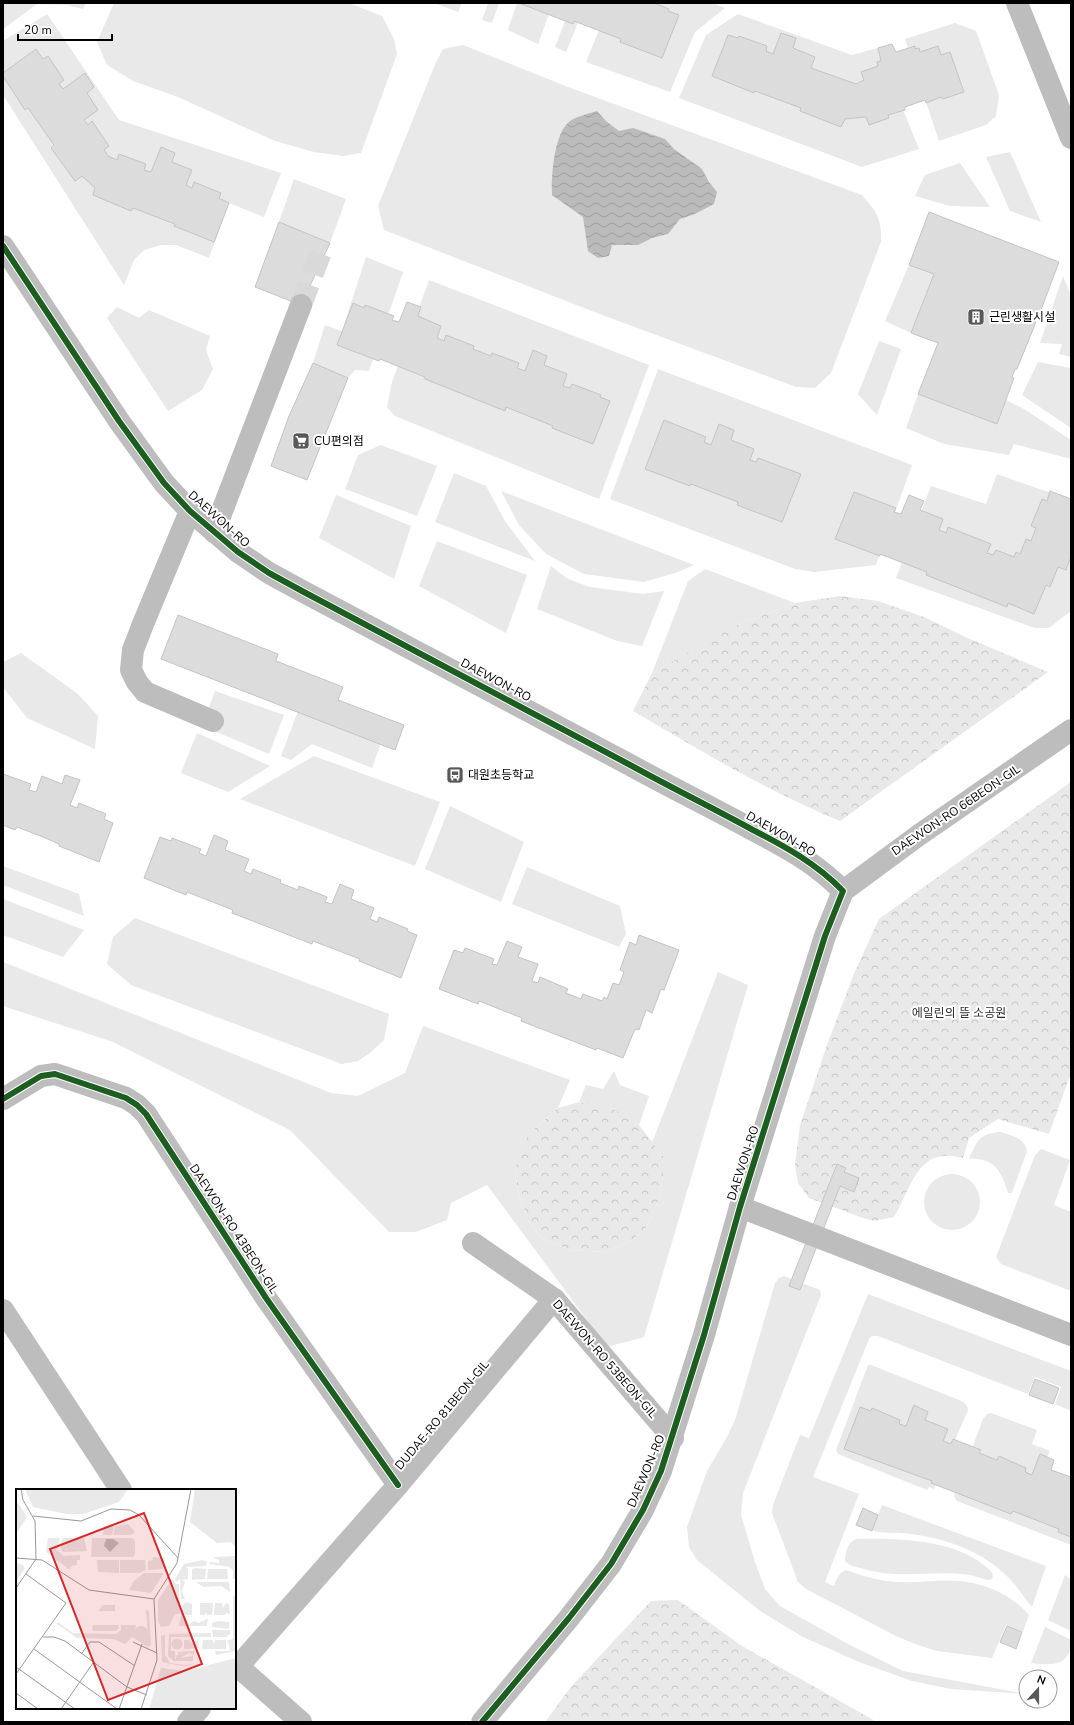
<svg xmlns="http://www.w3.org/2000/svg" width="1074" height="1725" viewBox="0 0 1074 1725" font-family="'Nunito Sans','Noto Sans KR',sans-serif">
  <style>
    .forest { fill: url(#forest-crowns) }
    .garden { fill: #e9e9e9 }
    .water { fill: url(#water-waves) }
    .building { fill: #dcdcdc; stroke: #c4c4c4 }
    .lines { fill: none; stroke-linecap: round; stroke-linejoin: round }
    .minor-tunnel { stroke: #d9d9d9; stroke-width: 22; stroke-dasharray: 22 11; stroke-linecap: butt }
    .minor { stroke: #bdbdbd; stroke-width: 22 }
    .cycleway-casing { stroke: #fff; stroke-width: 8 }
    .cycleway { stroke: #1b5e20; stroke-width: 6 }
    .labels { text-anchor: middle; dominant-baseline: central; stroke-width: 4; stroke-linejoin: round; paint-order: stroke }
    .poi-label { font-size: 12px; fill: #000; stroke: #fff; text-anchor: start }
    .street-label { font-size: 12px; fill: #000; stroke: #fff }
    .park-label { font-size: 12px; fill: #2e2e2e; stroke: #fff }
    .inset-road { fill: none; stroke: #999; stroke-width: 1 }
    .view { fill: #d62828; fill-opacity: 0.15; stroke: #d62828; stroke-width: 2 }
    .inset-edge { fill: none; stroke: #000; stroke-width: 2 }
  </style>
  <defs>
    <pattern id="forest-crowns" width="20" height="18" patternUnits="userSpaceOnUse"><rect width="20" height="18" fill="#e9e9e9"/><path d="M2 6a3 3 0 1 1 6 0M12 15a3 3 0 1 1 6 0" fill="none" stroke="#c6c6c6"/></pattern>
    <pattern id="water-waves" width="16" height="10" patternUnits="userSpaceOnUse"><rect width="16" height="10" fill="#bbb"/><path d="M0 5q4-4 8 0t8 0" fill="none" stroke="#9f9f9f"/></pattern>
  </defs>
  <rect width="100%" height="100%" fill="#fff"/>
  <!-- forest -->
  <g class="forest">
    <path d="M840,596L878,601L924,617L963,636L1048,672L840,821C767,791 701,751 633,711L652,673L712,638L737,625L795,603Z"/>
    <path d="M1071,782V1073L1049,1134L998,1119L969,1138L963,1158C957,1157 950,1155 944,1156C915,1157 907,1197 894,1217L875,1221L863,1218L809,1198L798,1183L795,1165L800,1125L827,1045L853,976L879,919Z"/>
    <polygon points="579,1102 601,1105 621,1112 639,1125 663,1156 663,1176 659,1200 646,1228 631,1241 606,1252 570,1250 542,1239 529,1222 519,1195 515,1173 519,1147 535,1128 558,1108"/>
    <polygon points="678,1600 742,1646 877,1722 545,1722 570,1688 651,1601"/>
  </g>
  <!-- garden -->
  <g class="garden">
    <polygon points="3,3 86,3 83,9 67,5 37,4 3,29"/>
    <polygon points="114,3 349,3 382,16 394,39 397,54 361,153 343,156 314,152 275,141 178,97 133,81 107,65 97,42"/>
    <polygon points="434,3 462,3 458,12"/>
    <polygon points="488,3 499,3 492,23 482,20"/>
    <polygon points="517,3 553,3 538,44 508,30"/>
    <polygon points="572,3 586,3 566,52 555,47"/>
    <polygon points="610,3 712,3 725,8 695,32 670,92 586,62"/>
    <polygon points="47,14 119,120 281,173 264,217 229,203 209,258 176,245 162,245 144,250 134,260 124,285 3,95 3,41"/>
    <polygon points="738,14 852,55 878,48 919,149 862,167 679,98 706,35"/>
    <polygon points="955,23 976,31 999,95 996,116 986,125 939,141 905,39"/>
    <path d="M463,45L568,87L862,195C877,212 882,219 881,242L831,373L815,388L796,387L597,313L384,230L378,206L436,62L443,49Z"/>
    <polygon points="1010,152 1041,222 1010,211 986,157"/>
    <polygon points="960,163 990,207 950,206 915,196 925,175"/>
    <polygon points="294,179 346,199 330,243 279,222"/>
    <polygon points="366,257 403,272 369,371 355,370 348,378 313,363 325,325 342,331"/>
    <polygon points="909,265 934,274 911,333 885,321"/>
    <polygon points="1063,276 1071,296 1071,357 1059,354 1062,344 1040,343"/>
    <polygon points="429,280 649,365 599,499 395,416 387,407 392,382"/>
    <polygon points="117,307 139,318 149,310 210,336 206,350 213,369 202,390 168,411 107,318"/>
    <polygon points="879,341 901,349 877,415 858,394"/>
    <polygon points="1038,362 1071,368 1071,428 1022,395"/>
    <polygon points="658,369 912,465 876,565 814,572 795,569 610,499"/>
    <polygon points="918,394 997,424 1006,400 1024,409 1071,440 1071,459 1014,444 1009,455 944,444 906,428"/>
    <polygon points="381,445 437,466 417,516 345,489 358,455"/>
    <polygon points="454,473 486,486 505,521 535,561 435,522"/>
    <polygon points="997,474 1071,500 1071,611 1049,628 1035,628 896,578 931,486 986,504"/>
    <polygon points="501,491 694,565 678,572 644,582 584,574 546,554 519,525"/>
    <polygon points="336,495 411,526 394,579 319,538"/>
    <polygon points="437,541 527,575 506,633 419,586"/>
    <polygon points="551,566 568,579 590,587 643,594 664,591 642,646 617,641 537,609"/>
    <polygon points="705,569 795,603 737,625 652,673 688,581"/>
    <polygon points="21,653 78,694 98,716 95,749 27,718 3,687 3,662"/>
    <polygon points="306,690 384,735 372,768 312,744 291,760 281,756"/>
    <polygon points="215,691 284,715 269,754 202,726"/>
    <polygon points="197,733 270,766 228,792 181,773"/>
    <polygon points="314,756 440,802 415,866 240,799"/>
    <polygon points="450,806 524,842 501,902 425,869"/>
    <polygon points="3,866 79,894 84,916 3,885"/>
    <polygon points="527,867 620,906 626,934 619,947 512,904"/>
    <polygon points="3,899 84,930 63,957 3,935"/>
    <polygon points="135,918 389,1014 384,1040 370,1053 358,1061 342,1064 131,985 107,964 113,937"/>
    <polygon points="3,962 331,1093 358,1096 405,1073 423,1026 570,1080 558,1108 535,1128 519,1148 515,1173 519,1195 529,1222 542,1239 570,1250 606,1252 631,1241 646,1228 659,1200 663,1176 663,1156 652,1143 718,972 748,985 644,1337 607,1347 487,1185 451,1203 447,1220 416,1232 389,1232 290,1130 113,1042 3,1006"/>
    <path d="M614,1071L620,1085L649,1096L639,1125C616,1108 606,1106 579,1102L586,1085L603,1089Z"/>
    <path d="M1001,1132C1012,1136 1025,1138 1027,1151L1012,1193H1008C1002,1172 994,1157 969,1159C977,1141 979,1133 1001,1132Z"/>
    <polygon points="1041,1149 1070,1160 1054,1205 1071,1212 1071,1291 1001,1264 996,1257 1035,1155"/>
    <circle cx="952" cy="1202" r="28"/>
    <polygon points="784,1276 820,1290 821,1295 743,1493 741,1515 755,1562 765,1589 780,1606 848,1644 903,1671 1026,1694 951,1689 912,1681 859,1662 803,1637 760,1611 697,1560 689,1547 687,1527 707,1471 727,1437 735,1420 775,1283 779,1278"/>
    <path d="M868,1294L1071,1371V1411L1055,1404L1061,1387L1035,1377L1028,1394L878,1336H872L869,1339L813,1477L859,1494L825,1582L834,1586C837,1579 838,1573 846,1570C863,1576 882,1582 900,1582C920,1583 939,1579 959,1581C985,1583 1012,1595 1029,1615L1023,1632L1006,1625L992,1658L937,1651L915,1644L896,1636L806,1589L798,1582L772,1513L773,1505L800,1435L809,1438Z"/>
    <path d="M868,1365H871L959,1400C964,1402 967,1404 968,1410L934,1489L929,1487L927,1490L845,1457L838,1454L836,1450Z"/>
    <polygon points="991,1413 1037,1430 1032,1444 1050,1451 1042,1470 1069,1479 1071,1475 1071,1545 957,1501 954,1496 983,1419 987,1414"/>
    <path d="M882,1505L1046,1566L1032,1607C1024,1598 1018,1587 1009,1578C982,1551 948,1539 911,1534C899,1532 886,1534 874,1531L873,1528Z"/>
    <path d="M856,1539C895,1538 952,1539 984,1565C989,1570 995,1572 992,1579L988,1580C979,1578 971,1574 961,1574C927,1571 899,1579 864,1569C857,1567 849,1566 845,1561C845,1552 848,1542 856,1539Z"/>
    <polygon points="1065,1575 1071,1580 1071,1631 1048,1620"/>
    <path d="M1045,1627L1071,1640C1071,1666 1052,1666 1031,1663Z"/>
  </g>
  <!-- water -->
  <path class="water" d="M597,111L606,121L619,131L633,128L665,139L674,149L702,169L709,182L717,192L714,204L695,214L680,219L668,234L652,238L638,245H612L609,256L598,258L588,251L583,217L552,195C551,177 554,139 566,125C572,117 587,114 597,111Z"/>
  <!-- building -->
  <g class="building">
    <polygon points="519,3 654,3 669,9 668,11 679,15 662,58 620,42 621,39 574,21 573,24"/>
    <polygon points="781,33 796,38 793,48 815,57 811,68 856,84 864,80 861,72 878,66 877,62 881,61 878,48 892,44 896,52 915,46 915,49 919,48 920,52 938,46 941,55 950,52 964,92 943,99 941,97 926,103 925,100 905,107 905,110 888,115 889,118 869,125 866,117 845,119 841,127 800,111 801,108 755,91 754,93 712,76 728,35 738,38 739,36 767,46 766,51 773,54"/>
    <polygon points="36,49 43,59 48,56 64,80 59,84 63,89 85,73 94,87 87,93 98,110 84,120 88,125 92,121 109,146 104,150 108,156 117,160 119,154 146,164 144,170 151,172 161,147 175,153 172,162 192,170 186,185 192,188 194,182 221,193 219,198 229,203 214,242 174,226 175,224 133,208 131,211 93,195 95,188 82,176 75,181 51,148 54,145 28,108 25,110 3,76 3,73"/>
    <polygon points="929,212 1059,262 1039,315 1035,313 1032,320 1036,322 1017,369 1015,369 1012,377 1014,378 997,424 918,394 938,343 911,333 934,274 909,265"/>
    <polygon points="279,222 330,243 301,305 255,287"/>
    <polygon points="407,302 421,307 418,316 441,326 437,338 444,341 446,335 474,346 473,349 491,356 492,353 519,363 517,368 525,371 533,350 547,356 544,365 567,374 563,386 570,388 572,384 601,395 600,397 610,401 593,444 552,428 553,426 506,407 505,411 425,379 425,377 380,359 379,361 337,345 353,303 364,308 365,305 394,316 392,320 399,322"/>
    <polygon points="313,363 348,378 307,480 271,466 289,416"/>
    <polygon points="664,420 706,437 704,442 711,445 719,424 734,430 731,440 754,449 750,460 756,462 758,458 801,474 782,522 737,505 738,502 691,484 690,486 645,469"/>
    <polygon points="1050,491 1071,499 1071,556 1066,570 1058,567 1050,587 1046,585 1034,614 1008,603 1007,607 926,575 927,572 880,554 880,556 835,539 854,492 896,508 894,512 901,514 909,495 924,501 920,510 943,519 939,530 946,533 948,527 991,544 987,553 993,555 996,550 1014,557 1016,552 1020,554 1026,539 1031,541 1036,528 1031,526 1042,499 1047,501"/>
    <polygon points="178,615 278,654 276,661 343,687 338,700 404,725 395,750 161,659"/>
    <polygon points="3,774 31,784 29,790 36,792 42,776 62,784 65,775 80,780 70,805 77,808 79,803 106,814 104,819 113,823 99,862 59,846 59,844 43,837 17,827 15,830 3,825"/>
    <polygon points="214,835 228,841 225,850 249,859 244,871 251,874 253,869 281,880 280,883 298,890 299,886 327,897 325,902 332,904 340,884 354,890 351,899 374,908 370,919 377,922 379,917 408,929 407,931 417,935 401,978 359,961 360,959 313,941 312,944 232,913 233,910 187,892 186,895 144,878 160,837 171,841 172,838 201,849 199,853 206,856"/>
    <polygon points="639,935 679,950 664,990 661,989 652,1013 646,1010 639,1030 635,1029 623,1058 597,1048 596,1050 521,1021 522,1018 479,1001 478,1004 439,989 454,950 463,953 465,948 494,959 492,964 497,965 507,941 522,947 518,957 538,964 532,981 538,983 540,977 568,989 566,993 581,999 583,994 602,1001 604,997 607,999 613,983 619,985 624,972 620,970 630,942 636,945"/>
    <polygon points="837,1164 846,1168 844,1172 859,1178 854,1192 840,1186 800,1290 789,1286"/>
    <polygon points="1035,1379 1059,1388 1053,1404 1029,1395"/>
    <polygon points="914,1405 928,1412 925,1420 948,1429 943,1441 951,1444 953,1439 981,1450 979,1453 997,1460 999,1456 1026,1468 1025,1472 1032,1475 1040,1454 1054,1460 1051,1470 1071,1477 1071,1537 1058,1532 1059,1529 1013,1511 1011,1514 931,1483 932,1481 844,1449 860,1407 871,1411 872,1408 900,1420 899,1424 906,1426"/>
    <polygon points="863,1508 878,1515 872,1531 856,1525"/>
    <polygon points="1007,1626 1022,1632 1016,1649 1000,1642"/>
  </g>
  <g class="lines">
    <!-- minor-tunnel -->
    <polyline class="minor-tunnel" points="301,305 321,252"/>
    <!-- minor -->
    <g class="minor">
      <polyline points="1017,3 1071,138"/>
      <path d="M3,246L119,421L164,483L190,511L238,552L269,573L302,591C412,649 522,708 632,766C672,788 713,808 753,830C786,847 817,864 843,891"/>
      <polyline points="190,511 143,624 133,650 131,670 137,682 145,692 213,721"/>
      <polyline points="214,532 301,305"/>
      <polyline points="843,891 919,835 1071,730"/>
      <polyline points="3,1099 41,1076 55,1074 126,1098 137,1105 146,1114 266,1298 398,1485"/>
      <polyline points="740,1207 1071,1335"/>
      <polyline points="473,1243 554,1299 673,1438"/>
      <polyline points="3,1310 121,1490"/>
      <polyline points="235,1664 301,1722"/>
      <polyline points="235,1670 398,1485 554,1299"/>
      <polyline points="188,1722 200,1708"/>
      <polyline points="482,1722 569,1618 611,1564 643,1510 661,1471 704,1335 740,1207 797,1025 825,936 843,891"/>
    </g>
    <!-- cycleway casing -->
    <g class="cycleway-casing">
      <g id="cycleway">
        <path d="M3,246L119,421L164,483L190,511L238,552L269,573L302,591C412,649 522,708 632,766C672,788 713,808 753,830C786,847 817,864 843,891L825,936L797,1025L740,1207L704,1335L661,1471L643,1510L611,1564L569,1618L482,1722"/>
        <polyline points="3,1099 41,1076 55,1074 126,1098 137,1105 146,1114 266,1298 398,1485"/>
      </g>
    </g>
    <!-- cycleway -->
    <use href="#cycleway" class="cycleway"/>
  </g>
  <!-- icons -->
  <defs>
    <g id="building-square" transform="scale(0.9)"><rect x="-9" y="-9" width="18" height="18" rx="4" fill="#595959" stroke="#fff"/><path d="M-4-6H4V6H1V3H-1V6H-4ZM-2.5-4.3h1.7v1.8h-1.7ZM.8-4.3h1.7v1.8H.8ZM-2.5-1h1.7V.8h-1.7ZM.8-1h1.7V.8H.8Z" fill="#fff"/></g>
    <g id="supermarket-square" transform="scale(0.9)"><rect x="-9" y="-9" width="18" height="18" rx="4" fill="#595959" stroke="#fff"/><path d="M-6-5.5h2.5l.6 2H6L4.5 2H-2.5L-4.4-4H-6ZM-1.5 3.2a1.3 1.3 0 1 0 .1 0ZM3 3.2a1.3 1.3 0 1 0 .1 0Z" fill="#fff"/></g>
    <g id="bus-square" transform="scale(0.9)"><rect x="-9" y="-9" width="18" height="18" rx="4" fill="#595959" stroke="#fff"/><path d="M-5-6H5V4H4V6H2V4H-2V6H-4V4H-5ZM-3.5-4V0h7V-4ZM-3.5 1.2v1.5H-2V1.2ZM2 1.2v1.5H3.5V1.2Z" fill="#fff"/></g>
  </defs>
  <g fill-rule="evenodd">
    <use href="#building-square" x="976" y="317"/>
    <use href="#supermarket-square" x="301" y="441"/>
    <use href="#bus-square" x="455" y="775"/>
  </g>
  <g class="labels">
    <!-- poi labels -->
    <g class="poi-label">
      <text x="989" y="317">근린생활시설</text>
      <text x="314" y="441">CU편의점</text>
      <text x="468" y="775">대원초등학교</text>
    </g>
    <!-- street labels -->
    <g class="street-label">
      <text transform="translate(219 519) rotate(42)">DAEWON-RO</text>
      <text transform="translate(496 680) rotate(28)">DAEWON-RO</text>
      <text transform="translate(956 810) rotate(-34)">DAEWON-RO 66BEON-GIL</text>
      <text transform="translate(781 834) rotate(30)">DAEWON-RO</text>
      <text transform="translate(743 1163) rotate(-72)">DAEWON-RO</text>
      <text transform="translate(234 1229) rotate(57)">DAEWON-RO 43BEON-GIL</text>
      <text transform="translate(605 1359) rotate(49)">DAEWON-RO 53BEON-GIL</text>
      <text transform="translate(442 1415) rotate(-50)">DUDAE-RO 81BEON-GIL</text>
      <text transform="translate(646 1471) rotate(-67)">DAEWON-RO</text>
    </g>
    <!-- park labels -->
    <g class="park-label">
      <text x="959" y="1013">에일린의 뜰 소공원</text>
    </g>
  </g>
  <!-- overview -->
  <g transform="translate(16 1489)">
    <rect width="220" height="220" fill="#fff"/>
    <path d="M9,0H112L103,13L67,25H50L17,18ZM179,0H220V58L215,53L201,54L174,33ZM2,14L11,28L0,45V17ZM0,74L7,76L9,79L0,93ZM128,84H148L135,104L113,101L118,92ZM156,90L160,95H163L164,125H159L153,137L145,138L142,132V111ZM202,132L213,133V140L196,138V134ZM118 144a7 7 0 1 1 14 0a7 7 0 1 1-14 0ZM220,169V220H133L145,179L170,182Z" fill="#e9e9e9"/>
    <path d="M112,35L119,43L115,46H97L99,37ZM88,37H98L96,46H87ZM32,49H44L42,59L33,66L30,62ZM47,49H68L71,62L46,63L44,55ZM76,49H116L119,52V65L117,68H75ZM39,60L48,67L64,66V71H61V76L55,77L54,81L34,66ZM219,67L220,90H217V82L213,78L193,75L194,73L203,74V71L197,69L198,68ZM137,68L149,69L147,80L132,81V72L137,71ZM81,71H103V84L82,83ZM104,71H129L130,81L123,84H104ZM187,71L191,73L190,77L170,78L172,80V90L166,91L169,93L166,102L169,110H165L164,90L160,93L159,90L168,75ZM179,79L190,80L189,90L176,91V80ZM192,80H211L212,90H191ZM179,93H213L214,103L205,97L188,98ZM217,107H220V160L219,162L200,166L199,162H214L212,151L217,150ZM171,113L176,115V126H167V130L170,129L173,135L178,132L183,134L192,129L191,137H163L167,115ZM197,114L196,126H191L190,123L189,126H184V114ZM199,114H206L207,119L210,114L213,115L214,125L210,124L209,126H198ZM87,116H99V122H82ZM130,121L133,122L135,156L132,158L116,148L109,155L97,150L61,149L41,135L42,133L57,144L100,145L105,141V136H120L118,146L126,151L132,146ZM77,136H102L103,139L100,142H79L76,141ZM196,141H214V145L210,148H197ZM195,144V148H155V162H159V171L161,166L168,164L162,165V163L178,162V166L173,164L164,169L177,167V172H158L152,167L153,145ZM149,146V166L154,174L169,176L181,174L170,177H165L146,173L145,147ZM155.5 155a5.5 5.5 0 1 1 11 0a5.5 5.5 0 1 1-11 0ZM173,151L175,154L182,151L183,159L168,160V151ZM187,151H197L198,155L199,151H210V160H186Z" fill="#e9e9e9"/>
    <path d="M90,50H97L103,54L94,63L88,57Z" fill="#bbb"/>
    <path class="inset-road" d="M17,27L65,32L95,20L114,21L123,26L162,69M0,69L26,71L73,101L138,110M0,99L20,70L19,32L7,11L5,0M138,110L161,74L175,0M27,148H38L49,152L111,198L131,206M117,153L141,164M18,160L101,220M66,164L74,153H83L119,177M0,178L59,220M0,185L50,114L10,85M0,204L22,220M45,220L77,174M103,220L126,155M125,220L141,171L138,110"/>
    <path class="view" d="M128,24L186,175L92,211L34,60Z"/>
    <rect width="220" height="220" class="inset-edge"/>
  </g>
  <!-- border -->
  <rect width="1074" height="1725" fill="none" stroke="#000000" stroke-width="8"/>
  <!-- north arrow -->
  <g transform="translate(1038 1689) rotate(21)"><circle r="19" fill="#ffffff" stroke="#999999"/>
  <path d="M0-3L7 15L0 10L-7 15Z" fill="#595959"/>
  <text y="-6" font-size="11" font-weight="bold" text-anchor="middle" fill="#000000">N</text>
  </g>
  <!-- scale -->
  <path d="M18 34v6h94v-6" fill="none" stroke="#000000" stroke-width="2"/>
  <text x="24" y="34" font-size="12" fill="#000000" stroke="#ffffff" stroke-width="3" paint-order="stroke">20 m</text>
</svg>
